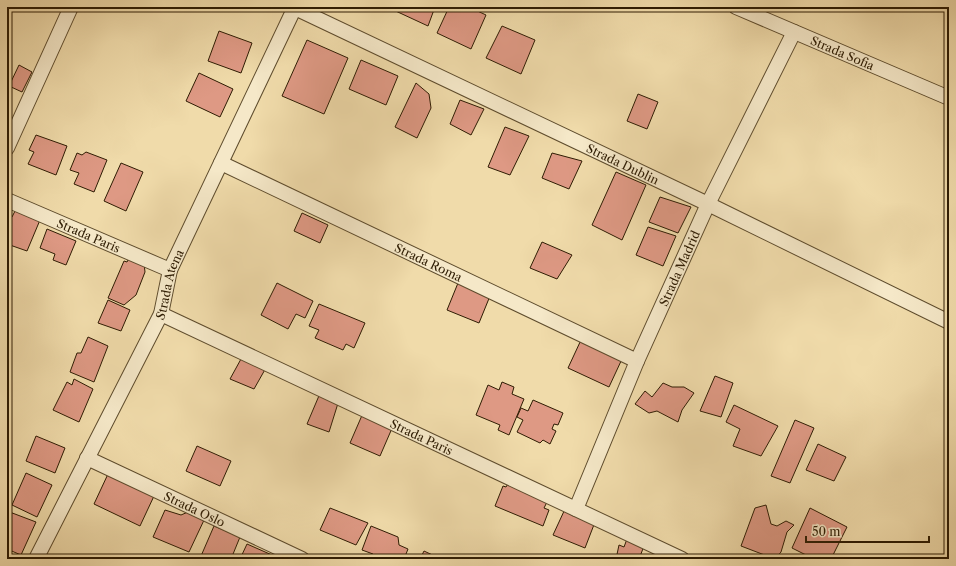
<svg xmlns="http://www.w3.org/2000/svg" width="956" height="566" viewBox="0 0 956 566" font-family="'Libre Caslon Text',serif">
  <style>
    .building { fill: #de9984; stroke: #2e1c03 }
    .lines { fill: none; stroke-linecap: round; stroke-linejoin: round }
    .street-casing { stroke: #5e4c2d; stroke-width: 16 }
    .street { stroke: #f5e8c8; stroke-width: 14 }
    .labels { text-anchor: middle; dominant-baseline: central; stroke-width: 4; stroke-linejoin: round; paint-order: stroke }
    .street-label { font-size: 12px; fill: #2e1c03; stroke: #f5e8c8 }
  </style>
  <rect width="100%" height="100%" fill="#f0dbaa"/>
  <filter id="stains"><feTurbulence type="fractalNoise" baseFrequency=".005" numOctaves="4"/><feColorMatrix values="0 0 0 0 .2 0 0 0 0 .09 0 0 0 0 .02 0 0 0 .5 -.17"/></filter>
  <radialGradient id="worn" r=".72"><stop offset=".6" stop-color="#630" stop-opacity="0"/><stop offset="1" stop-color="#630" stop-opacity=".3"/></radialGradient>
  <!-- building -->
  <g class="building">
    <polygon points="387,7 435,7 428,26"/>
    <polygon points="449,7 469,7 486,15 471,49 437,33"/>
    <polygon points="502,26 535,40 521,74 486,58"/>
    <polygon points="219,31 252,43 241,73 208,61"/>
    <polygon points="307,40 348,58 324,114 282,96"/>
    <polygon points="361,60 398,76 386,105 349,89"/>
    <polygon points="19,65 32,72 22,92 9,86"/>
    <polygon points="199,73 233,89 220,117 186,101"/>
    <polygon points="416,83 429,94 431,108 417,138 395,127"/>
    <polygon points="638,94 658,102 647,129 627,121"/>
    <polygon points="460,100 484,109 471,135 450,124"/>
    <polygon points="505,127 529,136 510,175 488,167"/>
    <polygon points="36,135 67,146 56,175 28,164 34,152 29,150"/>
    <polygon points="86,152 107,160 94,192 74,184 79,173 70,170 77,153 82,155"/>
    <polygon points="552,153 582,161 569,189 542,178"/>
    <polygon points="121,163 143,172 126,211 104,201"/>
    <polygon points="616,172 646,185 622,240 592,225"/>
    <polygon points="660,197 691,207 678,233 649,222"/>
    <polygon points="15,211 40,220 27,251 7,244 7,215 12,217"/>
    <polygon points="302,213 328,225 320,243 294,231"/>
    <polygon points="648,227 676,236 663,266 636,255"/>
    <polygon points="47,229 76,241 66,265 53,260 55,254 40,248"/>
    <polygon points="542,242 572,255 557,279 530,268"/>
    <polygon points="130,256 144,263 145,272 136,295 124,305 108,298 124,261 127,262"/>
    <polygon points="277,283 313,301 305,318 296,314 288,329 261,315"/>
    <polygon points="458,283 490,296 479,323 447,310"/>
    <polygon points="108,300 130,310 121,331 98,323"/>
    <polygon points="319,304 365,323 354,348 346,344 343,350 315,338 319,330 309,326"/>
    <polygon points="88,337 108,346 94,382 70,372 77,353 81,353"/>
    <polygon points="581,340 622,359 609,387 568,368"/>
    <polygon points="241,359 267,366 254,389 230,379"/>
    <polygon points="715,376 733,383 721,417 700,411"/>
    <polygon points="74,379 93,389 79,422 53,410 67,382 72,385"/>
    <polygon points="502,382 514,387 512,394 524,399 509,435 498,430 500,425 476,415 488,385 499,390"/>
    <polygon points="663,383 672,387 684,387 694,393 682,410 678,422 657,411 649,413 635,404 645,391 652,397"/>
    <polygon points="321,391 339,400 329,432 307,424"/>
    <polygon points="533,400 563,413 558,425 554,424 552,429 556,431 550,444 543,440 540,443 517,432 523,420 517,417 521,408 528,411"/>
    <polygon points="734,405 778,426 761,456 733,446 740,429 726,422"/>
    <polygon points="363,413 393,426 380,456 350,443"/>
    <polygon points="795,420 814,428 790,483 771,476"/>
    <polygon points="36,436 65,448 55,473 26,461"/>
    <polygon points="818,444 846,457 834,481 806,470"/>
    <polygon points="197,446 231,461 220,486 186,471"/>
    <polygon points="26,473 52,485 37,517 12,505"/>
    <polygon points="108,474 154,496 140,526 94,504"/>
    <polygon points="509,482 549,498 544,508 549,510 543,526 495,506 503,486 506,487"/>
    <polygon points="766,505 771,524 777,526 786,521 794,525 787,532 781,552 775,559 741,546 755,508"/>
    <polygon points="330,508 368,523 356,545 320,530"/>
    <polygon points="810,508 847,527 831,559 814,559 792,548"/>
    <polygon points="565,509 595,522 585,548 553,535"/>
    <polygon points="165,510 181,515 188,512 205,518 189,552 153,537"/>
    <polygon points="7,511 36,522 21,555 7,549"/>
    <polygon points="214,526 240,537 231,559 208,559 201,556"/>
    <polygon points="371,526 398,537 399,545 408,549 404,559 371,559 373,554 362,550"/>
    <polygon points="627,539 644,546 639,559 616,559 619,545 624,547"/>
    <polygon points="247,544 281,559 240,559"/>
    <polygon points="424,551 441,559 420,559"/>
  </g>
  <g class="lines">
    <!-- street casing -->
    <g class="street-casing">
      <g id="street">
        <path id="s1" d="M736,7L949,98"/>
        <path id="s2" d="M295,8L708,204L949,322"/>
        <polyline points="7,148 71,7"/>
        <path id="s3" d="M221,163L637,361"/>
        <path id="s4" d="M7,200L170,270"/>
        <path id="s5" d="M161,314L682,559"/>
        <path id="s6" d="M87,458L302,559"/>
        <path id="s7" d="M576,509L637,361L708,204L794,32"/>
        <path id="s8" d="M36,559L161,314L170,270L295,7"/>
      </g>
    </g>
    <!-- street -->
    <use href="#street" class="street"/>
  </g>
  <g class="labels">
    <!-- street labels -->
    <g class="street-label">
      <text stroke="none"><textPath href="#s1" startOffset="116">Strada Sofia</textPath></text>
      <text stroke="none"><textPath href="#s2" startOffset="363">Strada Dublin</textPath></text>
      <text stroke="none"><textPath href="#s4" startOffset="89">Strada Paris</textPath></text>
      <text stroke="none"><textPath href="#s3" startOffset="230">Strada Roma</textPath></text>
      <text stroke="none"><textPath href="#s7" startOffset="262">Strada Madrid</textPath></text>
      <text stroke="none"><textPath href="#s8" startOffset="306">Strada Atena</textPath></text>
      <text stroke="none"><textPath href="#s5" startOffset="288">Strada Paris</textPath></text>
      <text stroke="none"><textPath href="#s6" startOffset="119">Strada Oslo</textPath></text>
    </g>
  </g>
  <!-- margin -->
  <rect width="956" height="566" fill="none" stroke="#f0dbaa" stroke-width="24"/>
  <rect x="8" y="8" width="940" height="550" fill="none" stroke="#2e1c03" stroke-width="2"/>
  <rect x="12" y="12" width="932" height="542" fill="none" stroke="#2e1c03"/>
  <!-- scale -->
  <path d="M806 536v6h123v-6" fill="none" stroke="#2e1c03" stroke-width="2"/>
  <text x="812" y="536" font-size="12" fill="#2e1c03" stroke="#f5e8c8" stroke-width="3" paint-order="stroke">50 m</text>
  <rect width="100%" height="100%" filter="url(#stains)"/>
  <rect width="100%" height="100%" fill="url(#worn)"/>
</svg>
